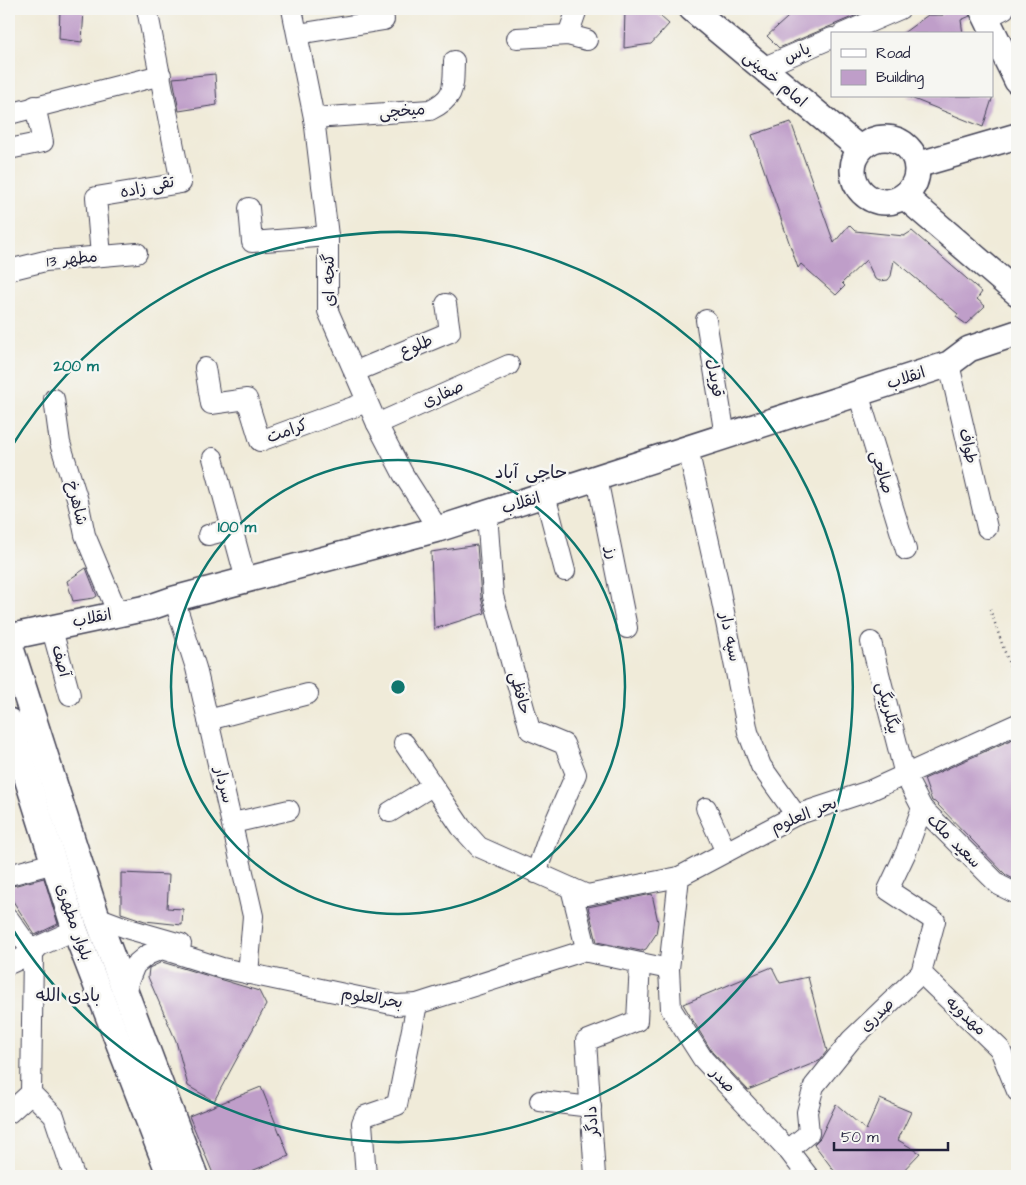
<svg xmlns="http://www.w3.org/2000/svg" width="1026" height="1185" viewBox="0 0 1026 1185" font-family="'Architects Daughter','Playpen Sans Arabic',sans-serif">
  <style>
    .building { fill: #bf9ec9 }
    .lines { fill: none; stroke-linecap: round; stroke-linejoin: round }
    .minor-casing { stroke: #414053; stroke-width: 22 }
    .major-casing { stroke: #414053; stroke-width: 28 }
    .path { stroke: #414053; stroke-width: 2.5; stroke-dasharray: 1 4; stroke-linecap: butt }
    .minor { stroke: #fff; stroke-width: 20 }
    .major { stroke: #fff; stroke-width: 25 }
    .ring { fill: none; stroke: #0f766e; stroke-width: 2.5 }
    .labels { text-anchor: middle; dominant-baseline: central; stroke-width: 5; stroke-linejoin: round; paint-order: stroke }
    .street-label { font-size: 16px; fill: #22223b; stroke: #f6f6f2 }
    .neighbourhood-label { font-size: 18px; fill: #22223b; stroke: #f6f6f2 }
    .centre { fill: #0f766e; stroke: #f6f6f2; stroke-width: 2.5 }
    .ring-label { font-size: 15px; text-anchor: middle; font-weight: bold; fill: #0f766e; stroke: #f6f6f2; stroke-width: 5; stroke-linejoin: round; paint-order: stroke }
  </style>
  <rect width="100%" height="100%" fill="#f6f6f2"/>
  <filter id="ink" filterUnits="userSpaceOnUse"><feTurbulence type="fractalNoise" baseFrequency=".02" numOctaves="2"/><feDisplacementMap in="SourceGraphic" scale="10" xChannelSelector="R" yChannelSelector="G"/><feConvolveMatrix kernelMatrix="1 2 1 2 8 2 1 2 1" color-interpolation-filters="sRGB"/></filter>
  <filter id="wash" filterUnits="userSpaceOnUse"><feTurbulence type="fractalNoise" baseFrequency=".0096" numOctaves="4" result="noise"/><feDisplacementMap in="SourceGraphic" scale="20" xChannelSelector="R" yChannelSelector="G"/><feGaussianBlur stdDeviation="1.12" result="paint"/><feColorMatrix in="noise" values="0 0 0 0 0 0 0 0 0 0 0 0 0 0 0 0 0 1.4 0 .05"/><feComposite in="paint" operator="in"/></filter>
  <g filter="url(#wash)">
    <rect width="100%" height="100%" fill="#f0ebd9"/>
    <g id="blocks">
      <!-- building -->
      <g class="building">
        <polygon points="60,9 84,9 82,42 59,39"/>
        <polygon points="625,9 652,9 669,24 651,44 624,48"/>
        <polygon points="791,9 871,9 779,48 767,36 787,18"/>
        <polygon points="941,9 968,9 970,16 961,20 963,34 902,34 928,15 943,15"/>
        <polygon points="215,74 217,105 179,111 173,78"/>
        <polygon points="906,96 993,96 983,127"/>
        <polygon points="791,122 834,243 849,225 855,231 904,236 912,231 982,292 977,299 985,306 966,324 956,317 958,314 894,260 891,276 888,280 880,281 875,279 866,260 842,283 845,286 836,295 801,264 798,268 752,135"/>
        <polygon points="477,545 481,597 485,613 434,629 431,552"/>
        <polygon points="86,568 97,596 94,598 73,601 67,581"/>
        <polygon points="1017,737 1017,881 1006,875 935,802 932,801 924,779"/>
        <polygon points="121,873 169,875 167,908 183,909 182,925 145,921 121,913"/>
        <polygon points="44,878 58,924 35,935 9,895 9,887"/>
        <polygon points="652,894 658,922 656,934 646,949 641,951 597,942 588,907"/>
        <polygon points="162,962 259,991 266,1005 214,1101 188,1086 176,1041 148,977 149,968"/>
        <polygon points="772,967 780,983 808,977 827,1051 819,1061 748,1090 712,1052 683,1004"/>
        <polygon points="261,1087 289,1156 239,1176 214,1176 189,1116"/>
        <polygon points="880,1099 911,1112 898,1140 920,1153 898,1176 838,1176 814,1144 820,1138 836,1104 866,1130"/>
      </g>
    </g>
  </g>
  <g filter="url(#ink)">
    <use href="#blocks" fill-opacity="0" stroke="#414053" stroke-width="1"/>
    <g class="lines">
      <!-- minor casing -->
      <g class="minor-casing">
        <g id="minor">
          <polyline points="292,9 314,118 328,236 328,311 377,424 403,474 438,529"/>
          <polyline points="986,18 1004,9"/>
          <polyline points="298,34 384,20 382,9"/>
          <polyline points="842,34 900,9"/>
          <polyline points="568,35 577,9"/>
          <polyline points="517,38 568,35 587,40"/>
          <polyline points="762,68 832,38"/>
          <polyline points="9,114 161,75"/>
          <path d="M314,118L430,110C456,97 453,88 454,61"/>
          <polyline points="9,149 43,142 35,106"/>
          <polyline points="249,208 252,242 328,236"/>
          <polyline points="101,256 96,197 181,183 147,9"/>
          <polyline points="9,270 45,261 137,253"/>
          <polyline points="706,320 725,436"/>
          <polyline points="949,364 987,528"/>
          <polyline points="205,368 211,404 247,399 260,441 367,402"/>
          <polyline points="354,372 450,332 446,304"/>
          <polyline points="858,393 906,550"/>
          <polyline points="54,399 60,443 78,501 85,535 113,602"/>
          <polyline points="377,424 509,365"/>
          <polyline points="688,449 718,582 748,732 761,766 796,815"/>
          <polyline points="213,458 246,580"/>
          <polyline points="597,478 627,628"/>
          <polyline points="545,495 565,571"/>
          <polyline points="487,513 493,596 530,730 564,744 576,774 549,836 536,873"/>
          <polyline points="208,535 232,529"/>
          <polyline points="174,599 196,668 253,916 248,974"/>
          <polyline points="51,626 70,695"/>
          <polyline points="871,642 905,775 922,808 999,885 1017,894"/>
          <polyline points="208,720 308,694"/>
          <polyline points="404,743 461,827 479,847 587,895 679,877"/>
          <polyline points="706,808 726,852"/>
          <polyline points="390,812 432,786"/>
          <polyline points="233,823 289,810"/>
          <polyline points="9,875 54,863"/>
          <polyline points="571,888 587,952"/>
          <polyline points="97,917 129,929 181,944"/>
          <polyline points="9,919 33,953"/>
          <polyline points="33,953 31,1093 54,1116 74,1176"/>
          <polyline points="9,964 33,953 39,946 75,930"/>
          <polyline points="921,973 1000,1049 1017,1091"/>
          <polyline points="124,992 135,965 147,955 162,949 222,968 396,1005 417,1004 583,951 669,969"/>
          <polyline points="540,1101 591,1107"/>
          <polyline points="9,1113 31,1093"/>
          <polyline points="788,1150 809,1133 807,1112 814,1086 851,1040 921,973 935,921 888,890 906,852 922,808"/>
          <polyline points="366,1176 362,1123 365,1116 397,1105 417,1004"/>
          <polyline points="595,1176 586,1041 637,1021 640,963"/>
          <polyline points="808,1176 788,1150 703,1059 671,1009 669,969 679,877 796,815 869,791 1017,724"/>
        </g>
      </g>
      <!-- major casing -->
      <g class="major-casing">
        <g id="major">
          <polyline points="692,9 860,149"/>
          <polyline points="982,9 1017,81"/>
          <circle cx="885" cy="170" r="32"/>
          <polyline points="917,165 1017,136"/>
          <polyline points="904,196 1017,293"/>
          <polyline points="9,637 151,607 174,599 438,529 949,364 969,349 1017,333"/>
          <polyline points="9,642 97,917 195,1176"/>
          <polyline points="9,721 75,930 170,1176"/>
        </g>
      </g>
      <!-- path -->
      <polyline class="path" points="990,609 1017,687"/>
      <!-- minor -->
      <use href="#minor" class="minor"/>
      <!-- major -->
      <use href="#major" class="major"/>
    </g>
  </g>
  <!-- distance rings -->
  <g class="ring">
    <circle cx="398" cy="687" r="227"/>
    <path d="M10 449A455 455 0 1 1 10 925"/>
  </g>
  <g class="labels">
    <!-- street labels -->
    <g class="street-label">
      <text transform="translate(797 53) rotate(-23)">یاس</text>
      <text transform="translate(775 79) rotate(40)">امام خمینی</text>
      <text transform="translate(402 111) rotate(-5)">میخچی</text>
      <text transform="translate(147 187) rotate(-12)">تقی زاده</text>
      <text transform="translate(72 259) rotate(-6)">مطهر 13</text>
      <text transform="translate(329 280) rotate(-91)">گنجه ای</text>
      <text transform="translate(416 346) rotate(-23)">طلوع</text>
      <text transform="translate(715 378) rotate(81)">قویدل</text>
      <text transform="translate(906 378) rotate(-18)">انقلاب</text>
      <text transform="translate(443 394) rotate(-24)">صفاری</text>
      <text transform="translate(287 431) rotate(-20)">کرامت</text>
      <text transform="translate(968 446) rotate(77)">طواف</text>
      <text transform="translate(882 472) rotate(73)">صالحی</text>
      <text transform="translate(77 503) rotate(76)">شاهرخ</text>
      <text transform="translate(521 503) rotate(-17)">انقلاب</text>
      <text transform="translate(612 553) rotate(79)">رز</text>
      <text transform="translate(92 618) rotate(-11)">انقلاب</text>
      <text transform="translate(730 637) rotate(78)">سپه دار</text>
      <text transform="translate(61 661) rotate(75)">آصف</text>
      <text transform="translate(520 693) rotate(75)">حافظی</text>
      <text transform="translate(888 708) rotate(76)">بیگلربیگی</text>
      <text transform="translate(224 785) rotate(76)">سردار</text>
      <text transform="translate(804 815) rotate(-22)">بحر العلوم</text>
      <text transform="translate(954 841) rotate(45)">سعید ملک</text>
      <text transform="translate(74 922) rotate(71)">بلوار مطهری</text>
      <text transform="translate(372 998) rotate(9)">بحرالعلوم</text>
      <text transform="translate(877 1015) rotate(-44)">صدری</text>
      <text transform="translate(966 1016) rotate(43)">مهدویه</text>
      <text transform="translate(723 1080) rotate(48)">صدر</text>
      <text transform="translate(592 1121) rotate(-94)">دادگر</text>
    </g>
    <!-- neighbourhood labels -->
    <g class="neighbourhood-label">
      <text x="531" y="472">حاجی آباد</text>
      <text x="68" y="995">بادی الله</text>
    </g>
  </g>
  <circle cx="398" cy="687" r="8" class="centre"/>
  <g class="ring-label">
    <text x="76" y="371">200 m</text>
    <text x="237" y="532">100 m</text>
  </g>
  <!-- margin -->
  <rect width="1026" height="1185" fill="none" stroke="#f6f6f2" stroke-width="30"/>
  <!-- legend -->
  <rect x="831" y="32" width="162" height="65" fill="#f6f6f2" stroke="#a1a1a9"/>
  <rect x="841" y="49" width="25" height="8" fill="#ffffff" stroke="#a1a1a9"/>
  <text x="876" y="58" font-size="15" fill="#22223b">Road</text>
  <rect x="841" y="70" width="25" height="15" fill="#bf9ec9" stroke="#a1a1a9"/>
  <text x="876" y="82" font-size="15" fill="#22223b">Building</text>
  <!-- scale -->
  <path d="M834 1142v8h114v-8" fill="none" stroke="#22223b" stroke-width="2.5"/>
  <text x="841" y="1142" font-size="15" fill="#22223b" stroke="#f6f6f2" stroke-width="4" paint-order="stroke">50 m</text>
</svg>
